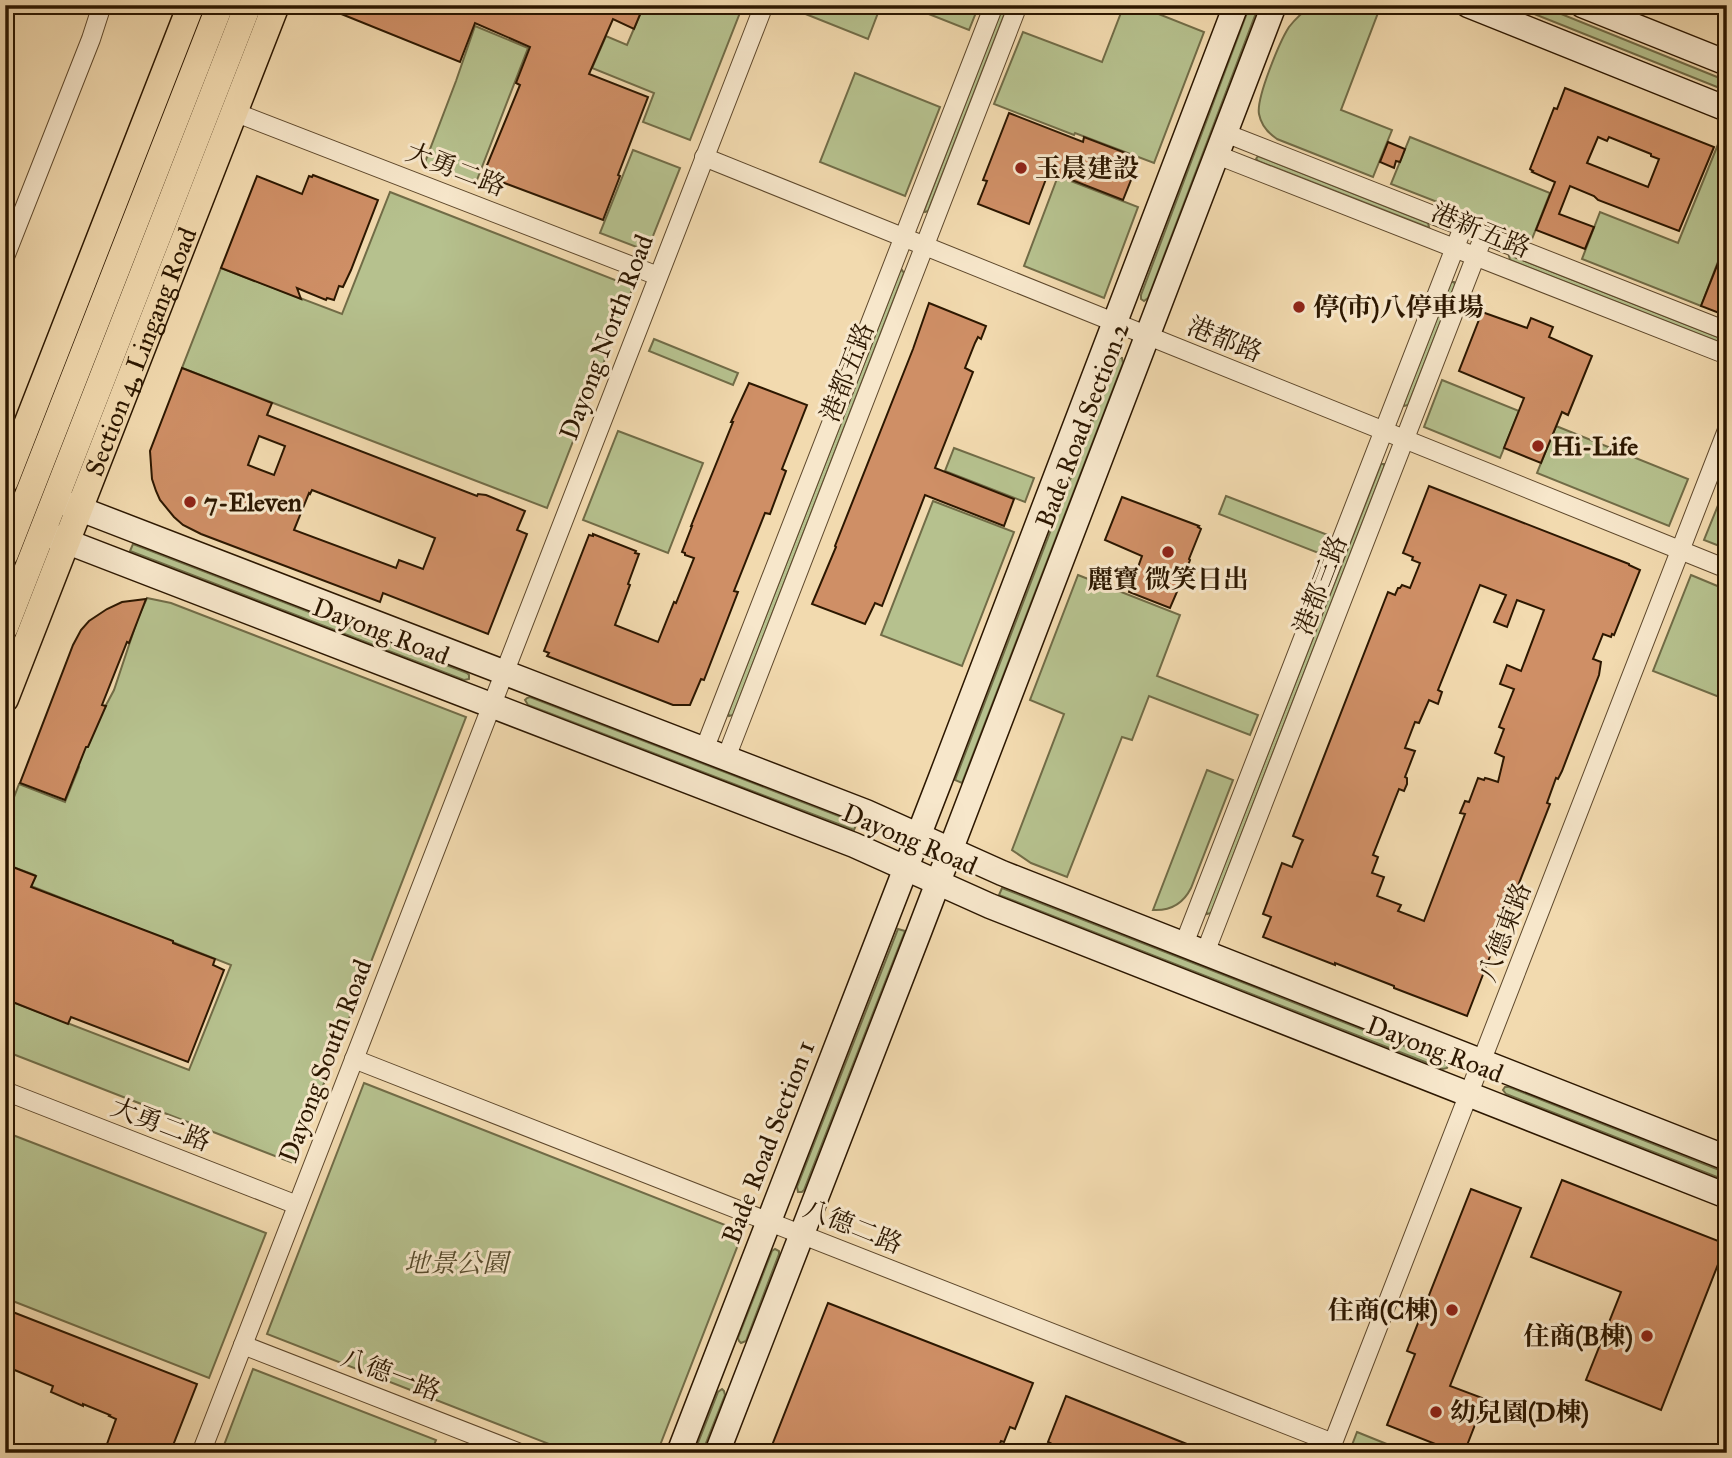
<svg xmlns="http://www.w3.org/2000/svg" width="1732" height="1458" viewBox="0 0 1732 1458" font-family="'IM FELL Great Primer','Noto Serif TC',serif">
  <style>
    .green { fill: #b6c18e; stroke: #716c47; stroke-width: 2 }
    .building { fill: #cf8f66; stroke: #2c1700; stroke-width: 2; fill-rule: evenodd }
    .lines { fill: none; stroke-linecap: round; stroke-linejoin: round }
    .street-casing { stroke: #5e482c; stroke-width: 20 }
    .secondary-casing { stroke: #2c1700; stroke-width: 27 }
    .primary-casing { stroke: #2c1700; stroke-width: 29 }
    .street { stroke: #f7e7cb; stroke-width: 18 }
    .secondary { stroke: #f7e7cb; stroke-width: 24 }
    .primary { stroke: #f2daaf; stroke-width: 26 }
    .poi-dot { fill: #8f2418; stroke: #f7e7cb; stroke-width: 2.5 }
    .labels { text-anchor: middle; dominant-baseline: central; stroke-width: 6; stroke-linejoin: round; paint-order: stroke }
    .poi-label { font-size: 26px; font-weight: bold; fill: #2c1700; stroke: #f7e7cb; text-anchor: start }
    .street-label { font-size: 26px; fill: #2c1700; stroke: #f7e7cb }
    .park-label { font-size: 26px; font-style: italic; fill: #554a2b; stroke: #f7e7cb }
  </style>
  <rect width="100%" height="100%" fill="#f2daaf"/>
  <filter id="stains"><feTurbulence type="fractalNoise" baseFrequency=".00286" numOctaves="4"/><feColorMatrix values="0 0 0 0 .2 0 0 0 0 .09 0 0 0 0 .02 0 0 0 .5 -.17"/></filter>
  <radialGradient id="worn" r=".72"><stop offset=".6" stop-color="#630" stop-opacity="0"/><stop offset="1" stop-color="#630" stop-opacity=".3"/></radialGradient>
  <!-- green -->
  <g class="green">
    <polygon points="644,5 743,5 690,140 643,122 654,93 592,68 606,36 627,45"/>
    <polygon points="783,5 881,5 868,39"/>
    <polygon points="906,5 979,5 969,30"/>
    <polygon points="1003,5 1008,5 928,211 925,212 924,211"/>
    <polygon points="1124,5 1136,5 1204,32 1154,163 1075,133 1074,135 994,104 1023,32 1102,62"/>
    <polygon points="1250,5 1259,5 1148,298 1144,301 1141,299 1141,295"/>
    <path d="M1313,5H1381L1341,110L1392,130L1373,177L1277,139C1268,133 1261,125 1259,114C1256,98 1280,41 1289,27C1296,18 1304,11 1313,5Z"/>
    <polygon points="1512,5 1539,5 1727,81 1727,91"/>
    <polygon points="475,26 528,48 475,185 424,165 456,81"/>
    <polygon points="855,73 940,107 905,196 820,162"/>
    <polygon points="1410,137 1550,193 1532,239 1391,184"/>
    <polygon points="1721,137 1727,140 1727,262 1719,259 1701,306 1582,259 1600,212 1678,243"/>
    <polygon points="633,150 680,168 647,251 600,233"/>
    <polygon points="1258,156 1428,223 1429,227 1427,227 1258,161 1256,159"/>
    <polygon points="1058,176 1138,207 1104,298 1024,266"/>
    <polygon points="390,192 633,287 547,508 182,368 221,268 342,314"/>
    <polygon points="1509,256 1512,256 1726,340 1727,344 1724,344 1510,260"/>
    <polygon points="902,270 904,273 733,715 729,716 728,713 900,271"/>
    <polygon points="1451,282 1454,282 1455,285 1408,405 1404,406 1404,403"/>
    <polygon points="654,339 738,373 733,385 649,351"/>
    <polygon points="1119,358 1122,358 1123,363 962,783 955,780 1116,360"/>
    <polygon points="1442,380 1519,411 1500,458 1424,427"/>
    <polygon points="1556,426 1688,479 1669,526 1537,473"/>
    <polygon points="618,431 703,463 668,553 583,520"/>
    <polygon points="954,448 1034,478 1025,502 945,471"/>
    <polygon points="1381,464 1384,464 1384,467 1211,913 1207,914 1206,911"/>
    <polygon points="1723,493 1727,495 1727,549 1704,540"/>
    <polygon points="1226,496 1328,535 1321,554 1219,514"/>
    <polygon points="933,501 1014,532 962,666 881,635"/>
    <polygon points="133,544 467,673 469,675 469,679 464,680 130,551"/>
    <polygon points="1078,575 1180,615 1157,676 1258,715 1250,735 1149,696 1132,740 1122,737 1067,877 1031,863 1012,850 1064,714 1030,700"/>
    <polygon points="1691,575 1727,590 1727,700 1653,671"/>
    <polygon points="147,598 171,603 466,717 293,1163 5,1051 5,999 189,1070 231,965 31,886 35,875 5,864 5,821 19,784 65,802 79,767 77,765 96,724 114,690 138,618"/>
    <polygon points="530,697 857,823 854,830 528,705 525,700 527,698"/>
    <path d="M1207,770L1233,780L1191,888C1183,904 1171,911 1153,910Z"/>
    <polygon points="1002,888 1445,1062 1448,1065 1447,1068 1443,1069 999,895"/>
    <polygon points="898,929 905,931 804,1190 802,1192 798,1192 797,1187"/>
    <polygon points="364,1083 743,1232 657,1453 572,1453 267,1334"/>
    <polygon points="1505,1087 1509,1087 1727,1173 1727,1181 1506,1094 1503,1090"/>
    <polygon points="5,1132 266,1233 209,1378 5,1298"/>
    <polygon points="775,1249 779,1251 779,1254 746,1341 741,1343 739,1341 738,1338 772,1251"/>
    <polygon points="253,1369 436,1440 431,1453 221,1453"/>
    <polygon points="722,1389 724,1391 725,1395 702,1453 694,1453 718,1392"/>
    <polygon points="1357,1432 1409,1453 1349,1453"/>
  </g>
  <!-- building -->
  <g class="building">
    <polygon points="319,5 644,5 634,29 613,19 589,74 648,97 618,175 620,176 603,220 483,175 520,85 516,83 530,47 475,23 460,62"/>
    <path d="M1565,88L1714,147L1679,231L1598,200L1594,196L1570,186L1559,214L1594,227L1585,249L1536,230L1555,182L1532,172L1533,171L1530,169L1554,108L1557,109ZM1598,137L1607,141L1609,137L1651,154V156L1659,159L1648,187L1587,163Z"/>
    <polygon points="1009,113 1083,142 1084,137 1131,155 1127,166 1135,170 1123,200 1049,171 1029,224 978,204 987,181 983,180"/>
    <polygon points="1388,142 1405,149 1400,162 1396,161 1394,168 1380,162"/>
    <polygon points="313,175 378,200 351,270 343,287 339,286 334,300 327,298 326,300 297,288 301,299 221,268 257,176 302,194 309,176 312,177"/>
    <polygon points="1726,243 1727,243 1727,316 1701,306"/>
    <polygon points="929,303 986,326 981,339 978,337 975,343 965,368 973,372 935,468 1014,499 1004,526 925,495 882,606 875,603 865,624 812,604 836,547 835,546 913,349"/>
    <polygon points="1482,312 1527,328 1531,318 1553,327 1549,337 1592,356 1568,415 1562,412 1541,463 1504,448 1524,398 1459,371"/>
    <path d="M182,368L272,403L267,415L477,496L478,494L486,495L525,511L517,530L527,534L488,634L383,593L380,602L201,534L183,525L174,517L160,500L156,491L152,479L150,451ZM259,436L285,446L274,475L248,465ZM312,490L435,538L423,569L399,560L396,568L294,530L309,493L310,494Z"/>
    <polygon points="749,383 807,405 782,469 786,471 770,514 765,513 734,591 738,592 704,680 701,679 690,705 673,705 547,656 549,653 544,651 589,535 593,536 593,534 636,551 635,553 639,554 628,584 630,585 615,625 658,642 674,602 676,603 694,558 685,555 685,553 682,552 692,526 691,526 733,422 731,422"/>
    <path d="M1429,486L1629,564V565L1640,570L1614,635L1612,634L1611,637L1603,634L1593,659L1601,662L1599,675L1562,771L1558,779L1556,778L1547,803L1550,804L1505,919L1501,917L1491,944L1494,946L1467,1016L1394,988V986L1335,963V965L1263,937L1271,917L1263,914L1282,863L1292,867L1301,844L1303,840L1293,836L1388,592L1395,595L1398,588H1400L1402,585L1410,588L1420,563L1412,560L1413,557L1403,553ZM1480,585L1506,595L1494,622L1507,627L1517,600L1544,610L1521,671L1507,665L1500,684L1514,689L1499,727L1504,729L1495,753L1504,757L1498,782L1489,779L1485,778L1484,780L1478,778L1469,802L1465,801L1460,813L1465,814L1424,921L1398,911L1401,905L1377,896L1384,877L1372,873L1378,857L1373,855L1399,789L1404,791L1407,784V778L1405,777L1415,751L1405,748L1415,722L1419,723L1429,700L1438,704L1442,692L1438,690Z"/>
    <polygon points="1122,497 1199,526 1198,527 1201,529 1189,559 1190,560 1186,571 1170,608 1129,592 1142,556 1105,540"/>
    <polygon points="146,599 129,643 127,642 102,705 106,706 88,747 86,747 65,800 20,783 73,645 81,630 89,621 107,609 122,602"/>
    <polygon points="5,864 36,876 31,887 173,941 173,943 215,959 213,965 224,970 188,1062 71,1017 68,1024 5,999"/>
    <polygon points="1562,1180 1726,1244 1661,1410 1586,1380 1621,1292 1531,1257"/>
    <polygon points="1471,1189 1521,1208 1450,1386 1485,1399 1464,1453 1458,1453 1387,1425 1415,1354 1407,1351"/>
    <polygon points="828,1303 1033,1383 1015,1429 1010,1427 1004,1442 1001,1441 996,1453 769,1453"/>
    <polygon points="5,1309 197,1384 170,1453 105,1453 108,1444 107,1444 116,1419 109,1416 110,1415 83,1404 83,1406 51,1392 53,1386 5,1366"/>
    <polygon points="1066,1396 1207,1452 1207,1453 1049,1453 1052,1444 1048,1442"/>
  </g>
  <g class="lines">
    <!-- street casing -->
    <g class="street-casing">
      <g id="street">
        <polyline points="234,112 658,276"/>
        <polyline points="1225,133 1727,331"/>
        <polyline points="1217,155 1727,355"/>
        <polyline points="704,157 1727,569"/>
        <polyline points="5,257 91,39 102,5"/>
        <polyline points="704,750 994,5"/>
        <polyline points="726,758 1018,5"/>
        <polyline points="1184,944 1463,227"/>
        <polyline points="1205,953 1484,235"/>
        <polyline points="354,1059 1333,1443"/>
        <polyline points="5,1091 297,1205"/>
        <polyline points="243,1345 520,1453"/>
        <polyline points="201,1453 764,5"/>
        <polyline points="1329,1453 1727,430"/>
      </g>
    </g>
    <!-- secondary casing -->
    <g class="secondary-casing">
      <g id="secondary">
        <polyline points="1468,5 1727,109"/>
        <polyline points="1582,5 1727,63"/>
        <polyline points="62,502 866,812 1002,873 1727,1158"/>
        <polyline points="47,534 854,845 990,906 1727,1196"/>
        <polyline points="679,1453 940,780 1236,5"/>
        <polyline points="717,1453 919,932 1274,5"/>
      </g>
    </g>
    <!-- primary casing -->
    <g class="primary-casing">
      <g id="primary">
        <polyline points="5,481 191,5"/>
        <polyline points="5,554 220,5"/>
        <polyline points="5,627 248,5"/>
        <path id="s1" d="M5,699L276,5"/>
      </g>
    </g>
    <!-- street -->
    <use href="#street" class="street"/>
    <!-- secondary -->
    <use href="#secondary" class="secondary"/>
    <!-- primary -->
    <use href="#primary" class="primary"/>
  </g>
  <!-- markers -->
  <g class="poi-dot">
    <circle cx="1021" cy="168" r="7"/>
    <circle cx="1299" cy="307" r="7"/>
    <circle cx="1538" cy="446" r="7"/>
    <circle cx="190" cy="502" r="7"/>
    <circle cx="1168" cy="552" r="7"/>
    <circle cx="1452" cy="1310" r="7"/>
    <circle cx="1647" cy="1336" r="7"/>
    <circle cx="1436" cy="1412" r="7"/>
  </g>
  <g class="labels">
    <!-- poi labels -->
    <g class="poi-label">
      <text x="1035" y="168">玉晨建設</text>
      <text x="1313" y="307">停(市)八停車場</text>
      <text x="1552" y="446">Hi-Life</text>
      <text x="204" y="502">7-Eleven</text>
      <text x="1168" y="579" text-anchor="middle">麗寶 微笑日出</text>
      <text x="1438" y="1310" text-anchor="end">住商(C棟)</text>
      <text x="1633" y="1336" text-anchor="end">住商(B棟)</text>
      <text x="1450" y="1412">幼兒園(D棟)</text>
    </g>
    <!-- street labels -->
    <g class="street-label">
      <text transform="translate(456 169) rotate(21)">大勇二路</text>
      <text transform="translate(1481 230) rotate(22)">港新五路</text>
      <text transform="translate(606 337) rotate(-69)">Dayong North Road</text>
      <text transform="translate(1225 339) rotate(22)">港都路</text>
      <text stroke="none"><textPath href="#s1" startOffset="373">Section 4, Lingang Road</textPath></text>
      <text transform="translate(847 372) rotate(-69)">港都五路</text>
      <text transform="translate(1082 425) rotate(-69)">Bade Road Section 2</text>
      <text transform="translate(1320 585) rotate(-69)">港都三路</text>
      <text transform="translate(381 631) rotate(21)">Dayong Road</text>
      <text transform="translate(910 839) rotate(23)">Dayong Road</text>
      <text transform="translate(1504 932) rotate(-69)">八德東路</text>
      <text transform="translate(1435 1049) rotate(21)">Dayong Road</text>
      <text transform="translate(325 1061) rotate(-69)">Dayong South Road</text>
      <text transform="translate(161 1124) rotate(21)">大勇二路</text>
      <text transform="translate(768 1142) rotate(-69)">Bade Road Section 1</text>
      <text transform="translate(853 1226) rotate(22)">八德二路</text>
      <text transform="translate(391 1374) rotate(21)">八德一路</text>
    </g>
    <!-- park labels -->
    <g class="park-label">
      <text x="456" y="1263">地景公園</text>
    </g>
  </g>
  <!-- margin -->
  <rect width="1732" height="1458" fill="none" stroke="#f2daaf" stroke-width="28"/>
  <rect x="7" y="7" width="1718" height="1444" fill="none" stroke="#2c1700" stroke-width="3.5"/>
  <rect x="14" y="14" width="1704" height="1430" fill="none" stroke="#2c1700" stroke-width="2"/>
  <rect width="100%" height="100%" filter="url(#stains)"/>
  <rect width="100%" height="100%" fill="url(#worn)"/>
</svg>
